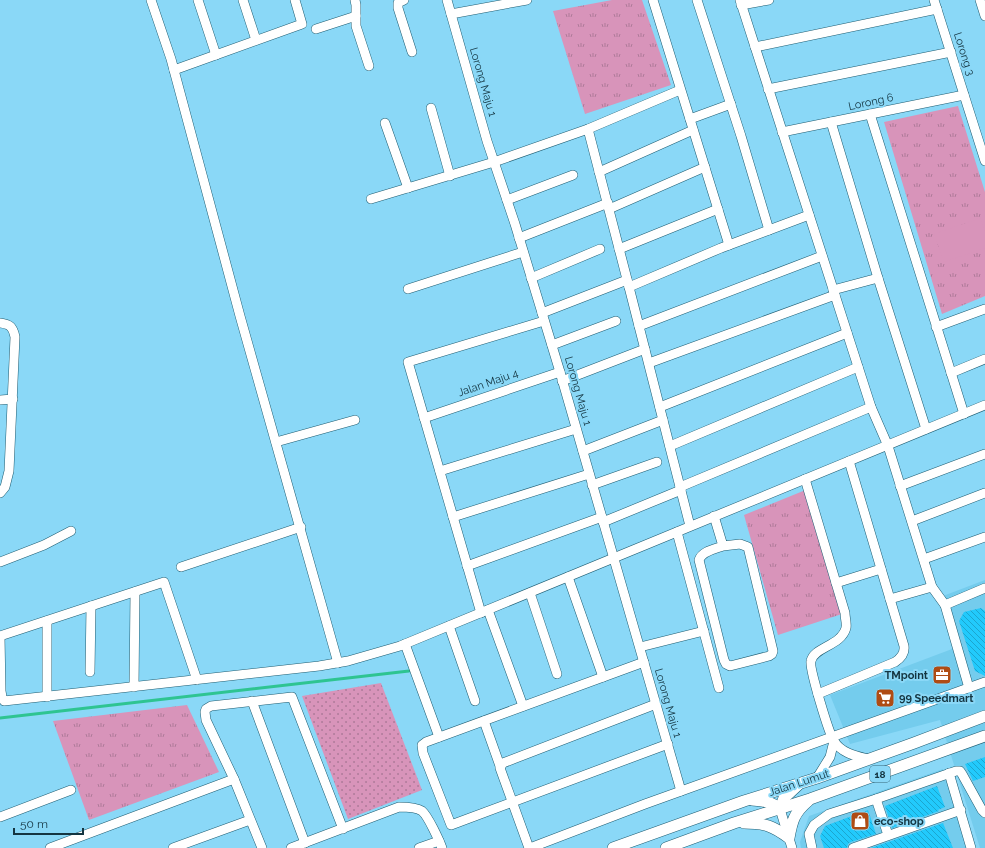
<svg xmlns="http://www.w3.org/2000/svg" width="985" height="848" viewBox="0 0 985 848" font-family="Raleway,sans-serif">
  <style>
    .built { fill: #74cced }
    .grass { fill: url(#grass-dots) }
    .park { fill: url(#park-tufts) }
    .garden { fill: #d894ba }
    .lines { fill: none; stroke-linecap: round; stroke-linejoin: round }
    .stream { stroke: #2ec491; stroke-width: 3 }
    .building { fill: url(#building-back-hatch) }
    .minor-casing { stroke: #1f5d72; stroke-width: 10 }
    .major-casing { stroke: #1f5d72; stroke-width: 12 }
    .minor { stroke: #fff; stroke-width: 9 }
    .major { stroke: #fff; stroke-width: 11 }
    .labels { text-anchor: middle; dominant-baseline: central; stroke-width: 4; stroke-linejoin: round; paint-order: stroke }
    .shield { fill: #8ad8f7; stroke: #376678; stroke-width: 1 }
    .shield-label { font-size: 10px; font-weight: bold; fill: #143541 }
    .street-label { font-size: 11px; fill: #143541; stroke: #8ad8f7 }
    .poi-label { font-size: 11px; font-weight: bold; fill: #143541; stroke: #8ad8f7; text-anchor: start }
  </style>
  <defs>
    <pattern id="grass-dots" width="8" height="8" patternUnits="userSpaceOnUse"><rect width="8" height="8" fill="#d894ba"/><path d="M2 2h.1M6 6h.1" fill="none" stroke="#ae7a99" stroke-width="1.8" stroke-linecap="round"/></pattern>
    <pattern id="park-tufts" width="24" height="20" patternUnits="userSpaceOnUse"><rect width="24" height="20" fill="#d894ba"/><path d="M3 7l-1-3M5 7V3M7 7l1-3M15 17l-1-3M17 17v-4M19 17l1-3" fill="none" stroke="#ae7a99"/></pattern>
    <pattern id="building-back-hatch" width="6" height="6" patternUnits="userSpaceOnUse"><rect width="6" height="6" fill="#22cafc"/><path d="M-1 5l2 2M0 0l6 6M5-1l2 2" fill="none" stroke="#1ca5ce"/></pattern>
  </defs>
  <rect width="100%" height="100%" fill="#8ad8f7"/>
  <!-- built -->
  <g class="built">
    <polygon points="985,580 985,848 980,848 940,720 850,744 830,695 960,646 943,596"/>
    <polygon points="943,769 972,848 801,848 800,842 809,816"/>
  </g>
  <!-- grass -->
  <polygon class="grass" points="381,683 422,790 348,819 302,696"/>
  <!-- park -->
  <g class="park">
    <polygon points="612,0 642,0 671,85 585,114 553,11"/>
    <polygon points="958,106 985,192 985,296 942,314 884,122"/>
    <polygon points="808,489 845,613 778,635 744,515"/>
    <polygon points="187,705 219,772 89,820 53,721"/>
  </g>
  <!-- garden -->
  <polygon class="garden" points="980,218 985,233 985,248 944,262 934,234"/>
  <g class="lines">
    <!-- stream -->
    <polyline class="stream" points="0,718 409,671"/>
  </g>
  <!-- building -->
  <g class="building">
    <polygon points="981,608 985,611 985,676 975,671 959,621 964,612"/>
    <polygon points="985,757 985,777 973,781 965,764"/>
    <polygon points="937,786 945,807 938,810 939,811 892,828 885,806"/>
    <polygon points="868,810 876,834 851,842 848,844 847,848 824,848 820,836 825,826"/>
    <polygon points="943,823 953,848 871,848"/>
  </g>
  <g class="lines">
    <!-- minor casing -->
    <g class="minor-casing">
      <g id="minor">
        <polyline points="151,0 171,59 240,316 338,663"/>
        <polyline points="198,0 216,55"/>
        <polyline points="243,0 256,40"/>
        <polyline points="355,0 356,5 356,26 369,66"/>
        <polyline points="404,0 398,3 398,8 412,52"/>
        <polyline points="447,0 487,141 515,224 560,372 681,791"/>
        <polyline points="653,0 729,245"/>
        <polyline points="697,0 741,136 769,230"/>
        <polyline points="740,0 871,407 888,446 932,587 945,605 969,688"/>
        <polyline points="934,0 985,161"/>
        <polyline points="980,0 985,16"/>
        <polyline points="741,5 769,0"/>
        <polyline points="451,14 527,0"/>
        <polyline points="316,29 356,16"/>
        <polyline points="755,47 937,9"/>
        <polyline points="174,70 302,24 295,0"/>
        <polyline points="768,89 951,52"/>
        <polyline points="431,108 450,176"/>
        <polyline points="870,114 964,414"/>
        <polyline points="690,119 731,104"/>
        <polyline points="831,122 878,278 926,429"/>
        <polyline points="385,123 408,188"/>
        <polyline points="588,129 629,287"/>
        <polyline points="782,132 964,95"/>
        <polyline points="599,172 693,130"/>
        <polyline points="371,199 494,162 588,129 680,90"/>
        <polyline points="507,200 573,175"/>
        <polyline points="609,209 705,167"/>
        <polyline points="519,238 608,203"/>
        <polyline points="619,249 718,209"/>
        <polyline points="531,278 600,249"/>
        <polyline points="408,289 523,252"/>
        <polyline points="833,290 878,278"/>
        <polyline points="542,313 627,280"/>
        <path d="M0,323C10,324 13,327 15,337L9,471L5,487L0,493"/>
        <polyline points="639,326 822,256"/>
        <polyline points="936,327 985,309"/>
        <polyline points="552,345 616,321"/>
        <polyline points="649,363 835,295"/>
        <polyline points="951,373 985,359"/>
        <polyline points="562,381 645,349"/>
        <polyline points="0,400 13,399"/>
        <polyline points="660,407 847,333"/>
        <polyline points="424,418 560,372"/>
        <polyline points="276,442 355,420"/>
        <polyline points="670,446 858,367"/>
        <polyline points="583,451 663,420"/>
        <polyline points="440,471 576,429"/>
        <path d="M805,479L845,613C845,618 847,624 846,628C841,646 814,647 811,661C809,668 829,734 834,741C841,753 856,756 868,759"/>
        <polyline points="592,485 657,462"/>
        <polyline points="900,486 985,454"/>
        <polyline points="680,487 871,407"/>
        <path d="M714,516L723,546C715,549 702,551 699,560L724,660L726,664L730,666L769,656L772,654L773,651L748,547L740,544L723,546"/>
        <polyline points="453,517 589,474"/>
        <polyline points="912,521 985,493"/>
        <polyline points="603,522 681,490"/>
        <polyline points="690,526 629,287 721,248 809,215"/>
        <polyline points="677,532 719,688"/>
        <polyline points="924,559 985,537"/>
        <polyline points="0,562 44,545 71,531"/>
        <polyline points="467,566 602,517"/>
        <polyline points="181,567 301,527"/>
        <polyline points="568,577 603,677"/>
        <polyline points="836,583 881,569"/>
        <polyline points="530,593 557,674"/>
        <polyline points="890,599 932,587"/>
        <polyline points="945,605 985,588"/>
        <polyline points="488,610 523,706"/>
        <polyline points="481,613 408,362 544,321"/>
        <polyline points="47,621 47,697"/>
        <polyline points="449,626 475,701"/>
        <polyline points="405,644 439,737"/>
        <polyline points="640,647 704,631"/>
        <polyline points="644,662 426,742 422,745 423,753 451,825 668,744"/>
        <polyline points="90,672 91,606"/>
        <polyline points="197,680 164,582 0,636 1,691 2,697 4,701 319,666 348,661 400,646 985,405"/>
        <polyline points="134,687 135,592"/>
        <path d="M818,694L895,662C901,658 905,653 904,646L849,461"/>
        <polyline points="252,701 305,843"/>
        <polyline points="484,721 500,766"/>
        <polyline points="949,773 971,848"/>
        <polyline points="817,778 830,757 834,741"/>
        <polyline points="876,799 888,835"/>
        <polyline points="780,809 792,848"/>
        <polyline points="0,817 71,790"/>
        <polyline points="50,848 234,779"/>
        <polyline points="173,848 250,820"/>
        <polyline points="262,848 234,779 206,720 205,712 206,709 211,706 292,697 343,829"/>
        <path d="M291,848L399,807C406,807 416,807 422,811C428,816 439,840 442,848"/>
        <polyline points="419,848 439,841"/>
        <polyline points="529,848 500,768 503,763 656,704"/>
        <polyline points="530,848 645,804 985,682"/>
        <polyline points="812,848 809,834 814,825 829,814 876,799 956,771 960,771 962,774 982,810 985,813"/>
        <polyline points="853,848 961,810"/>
      </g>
    </g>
    <!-- major casing -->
    <g class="major-casing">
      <g id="major">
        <path d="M752,800C763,801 771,801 780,809"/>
        <polyline points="780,809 784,798 798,785"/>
        <path d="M744,823C765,823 773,826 789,838C792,821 794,813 808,801"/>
        <polyline points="613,848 744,801 817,778 914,743 985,716"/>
        <polyline points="666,848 734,823 810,799 985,736"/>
      </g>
    </g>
    <!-- minor -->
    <use href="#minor" class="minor"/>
    <!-- major -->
    <use href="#major" class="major"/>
  </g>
  <!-- icons -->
  <defs>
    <g id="office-square" transform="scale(1)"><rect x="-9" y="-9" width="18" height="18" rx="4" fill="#af4c14" stroke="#8ad8f7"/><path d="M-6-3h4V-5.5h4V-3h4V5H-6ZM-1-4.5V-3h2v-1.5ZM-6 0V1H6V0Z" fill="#fff"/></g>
    <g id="supermarket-square" transform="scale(1)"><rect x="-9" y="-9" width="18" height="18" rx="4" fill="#af4c14" stroke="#8ad8f7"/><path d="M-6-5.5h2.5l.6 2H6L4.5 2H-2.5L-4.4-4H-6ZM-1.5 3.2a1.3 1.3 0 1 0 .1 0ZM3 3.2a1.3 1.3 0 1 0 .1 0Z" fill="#fff"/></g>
    <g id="shop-square" transform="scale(1)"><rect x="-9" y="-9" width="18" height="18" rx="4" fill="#af4c14" stroke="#8ad8f7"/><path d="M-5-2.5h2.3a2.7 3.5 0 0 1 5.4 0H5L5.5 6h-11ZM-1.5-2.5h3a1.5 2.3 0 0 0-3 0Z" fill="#fff"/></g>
  </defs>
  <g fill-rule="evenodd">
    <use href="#office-square" x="942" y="675"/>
    <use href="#supermarket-square" x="885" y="698"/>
    <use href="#shop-square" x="860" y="821"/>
  </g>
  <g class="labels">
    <!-- shield labels -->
    <rect class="shield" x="870" y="766" width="20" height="16" rx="3"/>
    <g class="shield-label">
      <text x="880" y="774">18</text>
    </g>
    <!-- street labels -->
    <g class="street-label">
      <text transform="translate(964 54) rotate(72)">Lorong 3</text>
      <text transform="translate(483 82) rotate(74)">Lorong Maju 1</text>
      <text transform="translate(871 102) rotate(-12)">Lorong 6</text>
      <text transform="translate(488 383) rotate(-19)">Jalan Maju 4</text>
      <text transform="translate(578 391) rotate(74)">Lorong Maju 1</text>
      <text transform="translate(668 703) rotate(74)">Lorong Maju 1</text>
      <text transform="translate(799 783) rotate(-18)">Jalan Lumut</text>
    </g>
    <!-- poi labels -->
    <g class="poi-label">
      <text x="928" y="675" text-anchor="end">TMpoint</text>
      <text x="899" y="698">99 Speedmart</text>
      <text x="874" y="821">eco-shop</text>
    </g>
  </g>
  <!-- scale -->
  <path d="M14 828v6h69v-6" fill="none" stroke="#143541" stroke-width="2"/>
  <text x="20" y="828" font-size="12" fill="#143541" stroke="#8ad8f7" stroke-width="3" paint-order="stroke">50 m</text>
</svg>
